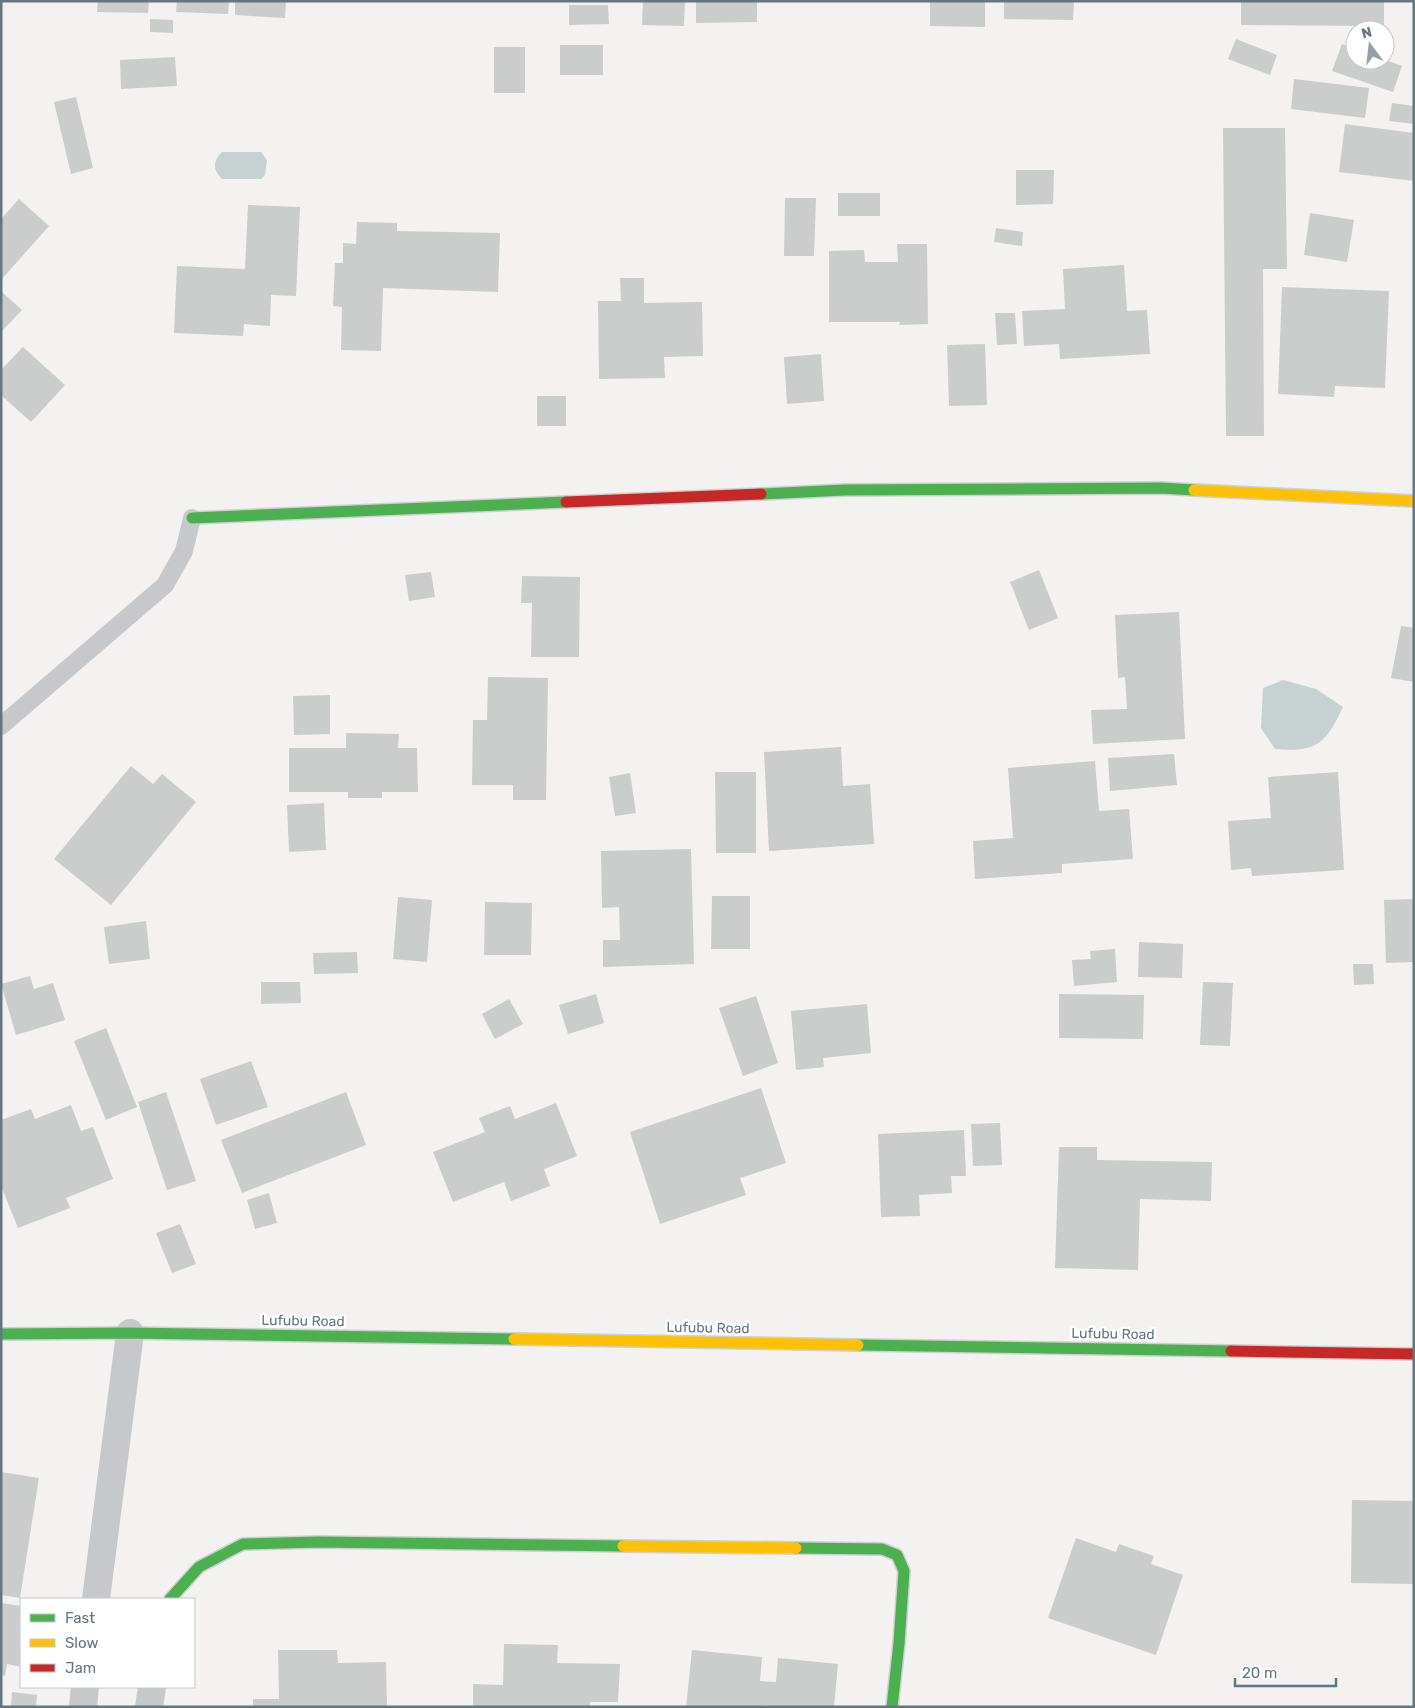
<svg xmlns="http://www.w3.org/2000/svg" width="1415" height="1708" viewBox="0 0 1415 1708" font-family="Rubik,sans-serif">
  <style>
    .water { fill: #c8d1d2 }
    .building { fill: #cbcccc }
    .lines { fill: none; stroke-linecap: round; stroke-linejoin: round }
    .fast-casing { stroke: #cfd0d0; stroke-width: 14 }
    .slow-casing { stroke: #cfd0d0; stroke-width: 14 }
    .jam-casing { stroke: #cfd0d0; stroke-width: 14 }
    .lane { stroke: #c7c8c9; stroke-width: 18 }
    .street { stroke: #c7c8c9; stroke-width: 28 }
    .fast { stroke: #4caf50; stroke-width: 11 }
    .slow { stroke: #ffc107; stroke-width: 11 }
    .jam { stroke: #c62828; stroke-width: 11 }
    .labels { text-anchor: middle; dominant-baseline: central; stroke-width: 5; stroke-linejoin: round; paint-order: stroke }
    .street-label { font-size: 14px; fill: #64767f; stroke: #fff }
  </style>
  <rect width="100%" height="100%" fill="#f3f2f1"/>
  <!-- water -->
  <g class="water">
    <path d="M222,152H261L267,160L265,175L261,179H222C212,169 213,161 222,152Z"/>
    <path d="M1283,680L1316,689L1343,707C1326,743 1317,753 1275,749L1261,728L1263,688Z"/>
  </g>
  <!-- building -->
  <g class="building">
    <polygon points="98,1 149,1 148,13 97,12"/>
    <polygon points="177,1 229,1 228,14 176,12"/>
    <polygon points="235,1 286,1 285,18 235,15"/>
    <polygon points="643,1 685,1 684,26 642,25"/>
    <polygon points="696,1 757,1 757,22 696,23"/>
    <polygon points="930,1 985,1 985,27 930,26"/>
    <polygon points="1004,1 1074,1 1073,20 1004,19"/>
    <polygon points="1241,1 1384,1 1384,26 1241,25"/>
    <polygon points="569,5 608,5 609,24 569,25"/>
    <polygon points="150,19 173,20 173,33 150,32"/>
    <polygon points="1236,39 1277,55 1270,75 1228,59"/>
    <polygon points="1342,44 1355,49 1355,60 1386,60 1402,66 1393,92 1332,71"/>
    <rect x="560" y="45" width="43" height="30"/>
    <rect x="494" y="47" width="31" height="46"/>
    <polygon points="175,57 177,86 121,89 120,60"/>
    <polygon points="1294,79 1369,88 1365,118 1291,109"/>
    <polygon points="76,97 93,168 71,174 54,102"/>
    <polygon points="1392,103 1414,106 1414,124 1389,121"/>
    <polygon points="1345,124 1414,133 1414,181 1339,172"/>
    <polygon points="1223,128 1285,128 1287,269 1263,269 1264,436 1226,436"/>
    <polygon points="1016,170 1054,170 1053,204 1016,205"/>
    <rect x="838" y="193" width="42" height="23"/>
    <polygon points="785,198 816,198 814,256 784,256"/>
    <polygon points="19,199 49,226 1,280 1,219"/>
    <polygon points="248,205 300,207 296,296 271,295 270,326 244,324 243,336 174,333 177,266 245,269"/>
    <polygon points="1310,213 1354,220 1347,262 1304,255"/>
    <polygon points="357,222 397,223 397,231 500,233 498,292 383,288 381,351 341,350 342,307 333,306 335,263 343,263 343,243 356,244"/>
    <polygon points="996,228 1023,232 1022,246 994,242"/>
    <polygon points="897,244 927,244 928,324 899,325 900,322 829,322 829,251 864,250 865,262 898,262"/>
    <polygon points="1124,265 1127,311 1147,310 1150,354 1060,359 1059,344 1024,346 1022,311 1065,309 1063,269"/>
    <polygon points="620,278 644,278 644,303 702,302 703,356 664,357 665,378 599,379 598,301 621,301"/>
    <polygon points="1282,287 1389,291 1385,388 1335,386 1334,397 1278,394"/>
    <polygon points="2,292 22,310 1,332 1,293"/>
    <polygon points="995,313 1015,313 1017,344 997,345"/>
    <polygon points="985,344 987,405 949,406 947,345"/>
    <polygon points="23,347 65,385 31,422 1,395 1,370"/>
    <polygon points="821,354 824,401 787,404 784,357"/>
    <rect x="537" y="396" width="29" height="30"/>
    <polygon points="1039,570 1058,618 1029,630 1010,582"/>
    <polygon points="431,572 435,597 409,601 405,575"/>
    <polygon points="522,576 580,577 579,657 531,657 532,603 521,603"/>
    <polygon points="1179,612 1185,739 1093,744 1091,710 1127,709 1125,677 1118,678 1115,615"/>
    <polygon points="1401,626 1414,628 1414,682 1391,678"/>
    <polygon points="488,677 548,678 546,800 513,800 513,785 472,785 473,720 487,720"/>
    <polygon points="330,695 330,734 294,735 293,696"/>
    <polygon points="346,733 399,734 398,748 417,748 418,792 382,792 382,798 348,798 348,792 289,792 289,748 346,748"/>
    <polygon points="841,747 843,786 870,784 874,844 769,851 764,752"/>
    <polygon points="1174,754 1177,785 1110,791 1108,758"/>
    <polygon points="1095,761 1099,811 1129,809 1133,859 1062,864 1062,873 975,879 973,841 1013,838 1008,768"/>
    <polygon points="131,766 153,784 162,774 196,802 111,905 54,859"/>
    <polygon points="715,772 756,772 756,853 716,853"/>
    <polygon points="1338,772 1344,870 1252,876 1251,868 1231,870 1228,821 1271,818 1268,777"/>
    <polygon points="630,773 636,813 615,816 609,777"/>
    <polygon points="324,803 326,850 289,852 287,805"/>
    <polygon points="691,849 694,964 603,967 603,940 620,940 619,907 602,908 601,851"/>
    <polygon points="712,896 750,896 750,949 711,949"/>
    <polygon points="398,897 432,900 427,962 393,959"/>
    <polygon points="1414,899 1414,962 1386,963 1384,900"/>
    <polygon points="485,902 532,903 531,955 484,955"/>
    <polygon points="146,921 150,959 109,964 104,927"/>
    <polygon points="1139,942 1183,944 1182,978 1138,977"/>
    <polygon points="1115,949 1117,982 1074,986 1072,960 1091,959 1090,951"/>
    <polygon points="357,952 358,973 314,974 313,953"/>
    <polygon points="1353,964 1373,964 1374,984 1354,985"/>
    <polygon points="30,976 34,989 53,983 65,1020 16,1035 1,984"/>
    <polygon points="261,982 300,982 301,1003 261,1004"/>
    <polygon points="1203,982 1233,983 1230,1046 1200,1045"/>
    <polygon points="596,994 604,1023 568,1034 559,1005"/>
    <polygon points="1059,994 1144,995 1143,1039 1059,1038"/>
    <polygon points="756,996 778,1063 743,1076 719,1008"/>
    <polygon points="509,999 523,1024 495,1039 482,1014"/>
    <polygon points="867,1004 871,1053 823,1058 824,1067 796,1070 791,1011"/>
    <polygon points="106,1028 137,1107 106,1120 74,1041"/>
    <polygon points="251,1061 268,1107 216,1125 200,1079"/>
    <polygon points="761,1088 786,1163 740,1178 746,1195 660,1224 630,1132"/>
    <polygon points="166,1092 196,1181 167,1190 138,1102"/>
    <polygon points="346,1092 366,1145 242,1193 221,1140"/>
    <polygon points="556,1103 577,1156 544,1169 550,1186 511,1201 504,1182 453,1202 433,1152 485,1132 479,1118 510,1106 515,1119"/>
    <polygon points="71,1105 81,1131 93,1127 113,1179 66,1198 70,1208 18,1228 1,1186 1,1120 31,1109 35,1119"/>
    <polygon points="1000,1123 1002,1165 973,1166 971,1124"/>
    <polygon points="964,1130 966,1176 951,1176 952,1193 919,1195 920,1216 881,1217 878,1134"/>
    <polygon points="1059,1147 1097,1147 1097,1160 1212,1162 1211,1201 1140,1199 1138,1270 1055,1268"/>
    <polygon points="269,1193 277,1223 255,1229 247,1200"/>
    <polygon points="180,1224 196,1264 172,1273 156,1233"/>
    <polygon points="1,1472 39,1478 20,1598 1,1595"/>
    <polygon points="1352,1500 1414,1501 1414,1584 1351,1583"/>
    <polygon points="1076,1538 1116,1552 1119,1544 1154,1556 1151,1564 1183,1575 1156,1655 1048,1618"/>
    <polygon points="1,1603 21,1606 21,1667 7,1664 5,1676 1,1675"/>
    <polygon points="504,1644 558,1645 557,1663 620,1664 618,1702 590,1702 590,1707 473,1707 473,1684 503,1685"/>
    <polygon points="278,1650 337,1650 338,1663 386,1662 387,1707 253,1707 253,1699 279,1699"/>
    <polygon points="692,1650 762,1657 760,1681 776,1682 778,1658 838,1664 834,1707 775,1707 764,1705 764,1707 686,1707"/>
    <polygon points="12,1692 37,1695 36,1707 11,1707"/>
  </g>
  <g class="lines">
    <!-- fast casing -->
    <g class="fast-casing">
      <g id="fast">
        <polyline points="761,494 845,490 1161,488 1194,490"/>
        <polyline points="192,518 566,502"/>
        <polyline points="1,1334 130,1333 514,1339"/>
        <polyline points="858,1345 1231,1351"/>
        <polyline points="796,1548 882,1549 897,1555 904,1571 899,1643 892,1707"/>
        <polyline points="170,1599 199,1567 243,1544 318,1542 623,1546"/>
      </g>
    </g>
    <!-- slow casing -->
    <g class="slow-casing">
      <g id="slow">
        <polyline points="1194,490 1414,501"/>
        <polyline points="514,1339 858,1345"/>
        <polyline points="623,1546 796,1548"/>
      </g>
    </g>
    <!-- jam casing -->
    <g class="jam-casing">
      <g id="jam">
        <polyline points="566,502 761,494"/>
        <polyline points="1231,1351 1414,1354"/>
      </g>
    </g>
    <!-- lane -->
    <polyline class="lane" points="1,726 165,585 184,551 192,518"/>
    <!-- street -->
    <g class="street">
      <polyline points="96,1599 130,1333"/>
      <polyline points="83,1707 85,1687"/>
      <polyline points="149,1707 152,1687"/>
    </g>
    <!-- fast -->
    <use href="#fast" class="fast"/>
    <!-- slow -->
    <use href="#slow" class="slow"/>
    <!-- jam -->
    <use href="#jam" class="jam"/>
  </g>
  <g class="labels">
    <!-- street labels -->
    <g class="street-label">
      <text transform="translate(303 1321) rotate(1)">Lufubu Road</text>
      <text transform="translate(708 1328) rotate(1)">Lufubu Road</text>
      <text transform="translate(1113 1334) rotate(1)">Lufubu Road</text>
    </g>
  </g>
  <!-- border -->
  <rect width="1415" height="1708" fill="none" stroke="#64767f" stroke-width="5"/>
  <!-- legend -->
  <rect x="20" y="1598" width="175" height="90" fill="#ffffff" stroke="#c1c8cc"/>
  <rect x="30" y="1614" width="25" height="8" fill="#4caf50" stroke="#c1c8cc"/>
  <text x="65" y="1623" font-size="15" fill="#64767f">Fast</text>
  <rect x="30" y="1639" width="25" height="8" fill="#ffc107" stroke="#c1c8cc"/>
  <text x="65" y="1648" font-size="15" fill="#64767f">Slow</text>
  <rect x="30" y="1664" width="25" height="8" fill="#c62828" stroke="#c1c8cc"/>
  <text x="65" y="1673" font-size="15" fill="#64767f">Jam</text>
  <!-- north arrow -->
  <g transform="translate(1370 45) rotate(345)"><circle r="24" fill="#ffffff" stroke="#c1c8cc"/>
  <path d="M0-4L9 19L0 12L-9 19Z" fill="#96a1a7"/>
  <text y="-8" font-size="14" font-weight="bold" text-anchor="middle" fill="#64767f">N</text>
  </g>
  <!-- scale -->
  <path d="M1235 1678v8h101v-8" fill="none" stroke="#64767f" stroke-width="2.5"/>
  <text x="1242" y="1678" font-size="15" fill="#64767f" stroke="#ffffff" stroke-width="4" paint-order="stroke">20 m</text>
</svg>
